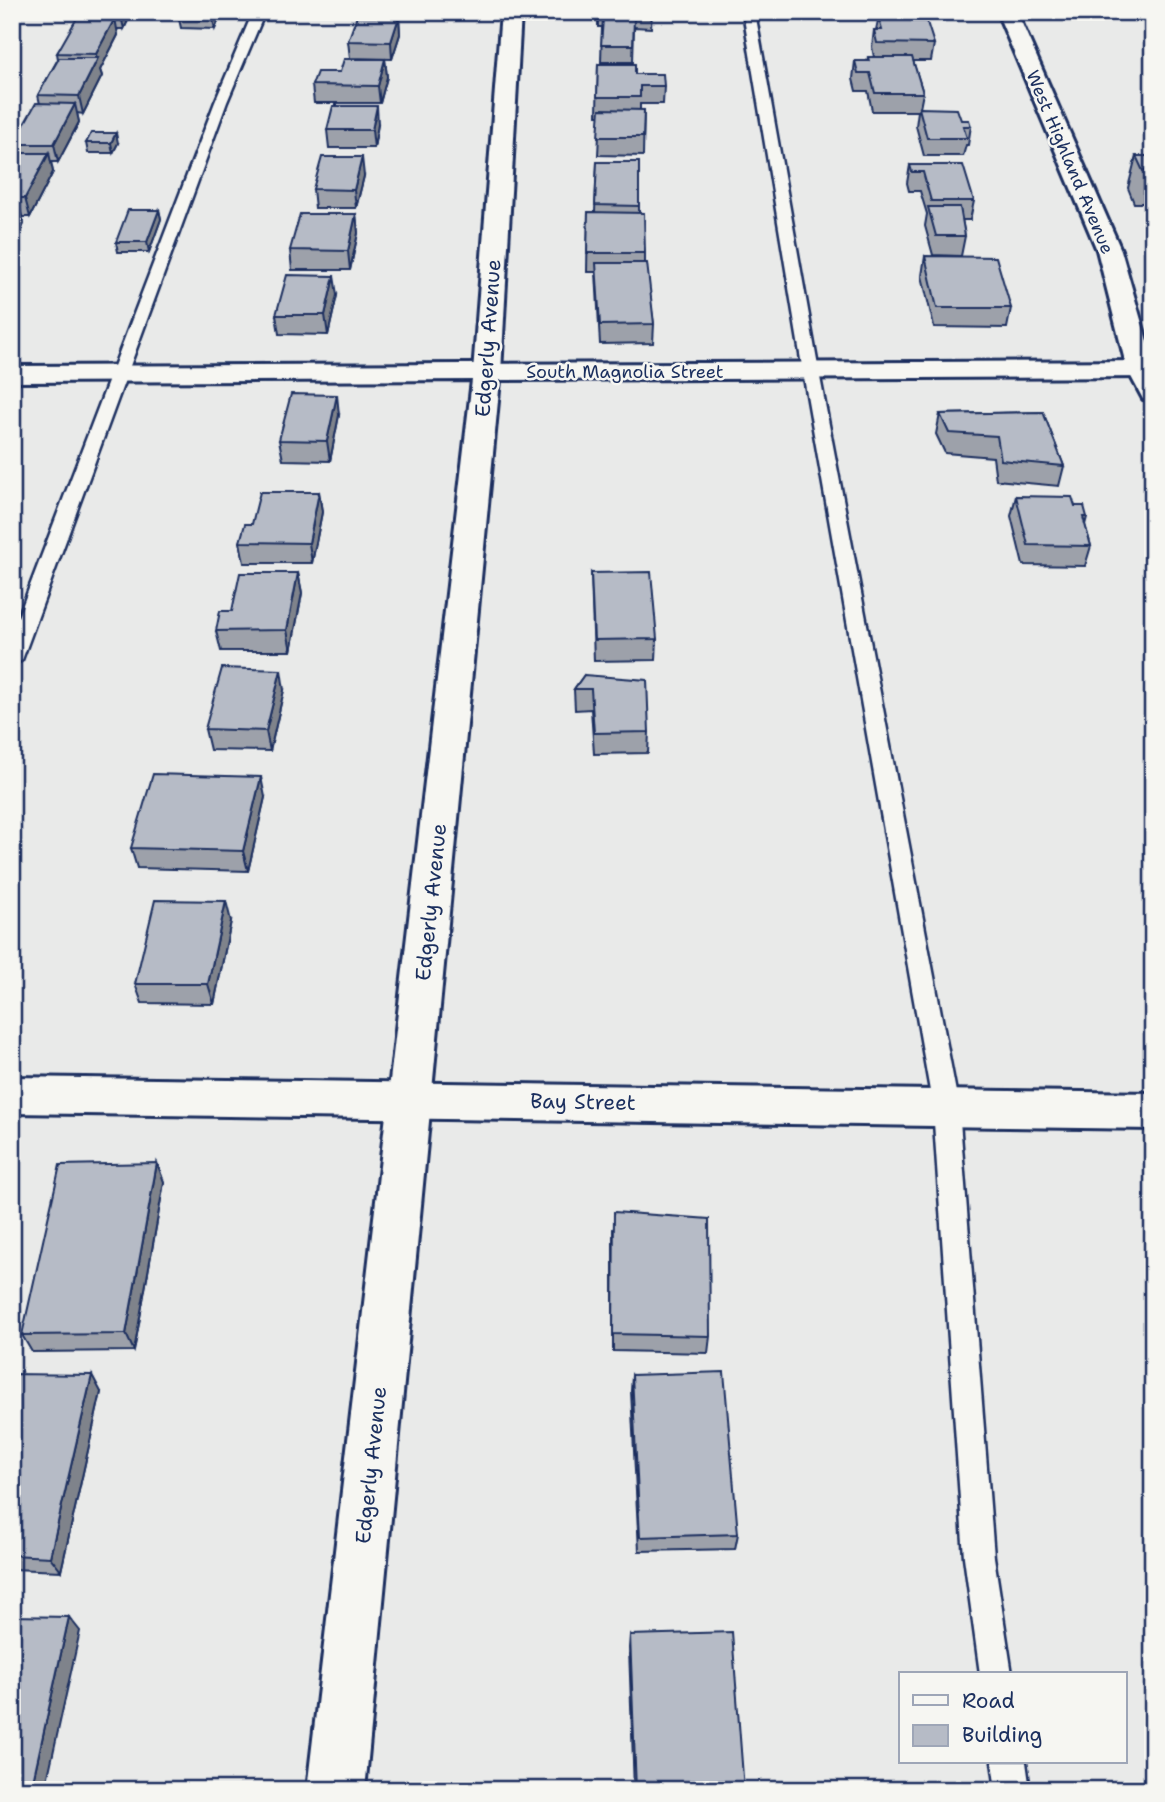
<svg xmlns="http://www.w3.org/2000/svg" width="1165" height="1802" viewBox="0 0 1165 1802" font-family="'Shantell Sans',sans-serif">
  <style>
    .lines { fill: none; stroke-linecap: round; stroke-linejoin: round }
    .lane-casing { stroke: #1b2f5e; stroke-width: 5 }
    .street-casing { stroke: #1b2f5e; stroke-width: 6 }
    .secondary-casing { stroke: #1b2f5e; stroke-width: 6 }
    .lane { fill: #f6f6f2; fill-rule: evenodd }
    .street { fill: #f6f6f2; fill-rule: evenodd }
    .secondary { fill: #f6f6f2; fill-rule: evenodd }
    .wall { fill: #9da1aa; stroke: #1b2f5e; stroke-width: 2 }
    .shaded-wall { fill: #7f838b; stroke: #1b2f5e; stroke-width: 2 }
    .building { fill: #b6bbc6; stroke: #1b2f5e; stroke-width: 2 }
    .labels { text-anchor: middle; dominant-baseline: central; stroke-width: 5; stroke-linejoin: round; paint-order: stroke }
    .far-street-label { font-size: 18px; fill: #1b2f5e; stroke: #f6f6f2 }
    .street-label { font-size: 21px; fill: #1b2f5e; stroke: #f6f6f2 }
  </style>
  <rect width="100%" height="100%" fill="#e9eae9"/>
  <filter id="ink" filterUnits="userSpaceOnUse"><feTurbulence type="fractalNoise" baseFrequency=".0143" numOctaves="2"/><feDisplacementMap in="SourceGraphic" scale="14" xChannelSelector="R" yChannelSelector="G"/><feConvolveMatrix kernelMatrix="1 2 1 2 8 2 1 2 1" color-interpolation-filters="sRGB"/></filter>
  <g filter="url(#ink)">
    <g class="lines">
      <!-- lane casing -->
      <g class="lane-casing">
        <g id="lane">
          <polygon points="253,12 265,12 227,102 22,660 12,666 12,633 215,102"/>
          <polygon points="743,12 755,12 819,372 959,1108 994,1557 1012,1674 980,1674 964,1557 933,1108 803,372"/>
          <polygon points="992,1762 1026,1762 1030,1790 996,1790"/>
        </g>
      </g>
      <!-- street casing -->
      <g class="street-casing">
        <g id="street">
          <polygon points="501,12 521,12 501,372 497,378 477,378 473,372"/>
          <polygon points="997,12 1017,12 1121,250 1153,362 1153,401 1143,399 1127,369 1097,250"/>
          <polygon points="12,1077 1153,1093 1153,1129 12,1113"/>
        </g>
      </g>
      <!-- secondary casing -->
      <g class="secondary-casing">
        <polygon id="secondary" points="1153,361 1153,377 500,380 365,1790 307,1790 472,380 12,382 12,366"/>
      </g>
      <!-- lane -->
      <use href="#lane" class="lane"/>
      <!-- street -->
      <use href="#street" class="street"/>
      <!-- secondary -->
      <use href="#secondary" class="secondary"/>
    </g>
    <!-- wall -->
    <g class="wall">
      <polygon points="84,12 132,12 124,29 117,29 118,35 100,70 102,76 83,114 77,113 79,122 58,162 51,162 53,172 30,217 22,217 24,224 12,250 12,153 16,153 13,144 40,104 38,95 58,59 57,53 85,18"/>
      <polygon points="591,12 652,12 651,28 634,27 633,62 601,62 602,27 598,27 598,14 591,14"/>
      <polygon points="878,12 919,12 919,16 934,44 931,61 913,61 923,93 920,108 961,120 971,126 968,145 966,145 963,156 924,156 916,126 918,111 872,111 868,91 856,91 853,79 855,61 867,61 868,57 874,57 872,47 874,30 876,30 879,16"/>
      <polygon points="399,17 400,34 392,59 350,58 348,41"/>
      <polygon points="179,19 219,19 215,29 181,28"/>
      <polygon points="385,59 387,77 380,103 314,103 312,85 340,72"/>
      <polygon points="598,64 635,74 664,86 663,104 640,104 640,110 644,110 643,156 598,155 600,115 597,115"/>
      <polygon points="378,124 374,148 329,148 327,130"/>
      <polygon points="86,143 118,143 113,153 88,153"/>
      <polygon points="1136,156 1153,156 1153,203 1134,203 1128,188"/>
      <polygon points="597,162 639,162 639,212 645,253 645,263 654,324 653,343 600,344 596,272 587,272 588,212 595,212"/>
      <polygon points="910,165 974,201 970,220 962,220 965,236 961,256 933,255 925,226 927,214 920,191 909,191 907,183"/>
      <polygon points="364,176 356,208 315,208 313,189"/>
      <polygon points="159,210 161,219 149,252 118,252 116,242"/>
      <polygon points="356,214 358,233 350,270 292,270 290,250"/>
      <polygon points="925,256 1011,308 1007,328 934,327 922,276"/>
      <polygon points="337,295 328,335 279,334 276,315"/>
      <polygon points="1043,412 1064,466 1059,486 996,480 993,457 945,453 936,434 940,414"/>
      <polygon points="339,415 330,461 283,460 279,440"/>
      <polygon points="319,492 322,512 312,563 244,563 240,542 252,524"/>
      <polygon points="1016,496 1075,506 1087,517 1085,525 1091,546 1085,566 1023,565 1011,516"/>
      <polygon points="298,573 302,593 291,651 221,651 216,631 232,611"/>
      <polygon points="591,573 657,639 656,660 594,661"/>
      <polygon points="584,675 649,732 648,753 594,754 591,709 575,710 574,689"/>
      <polygon points="284,690 270,751 210,750 205,729"/>
      <polygon points="265,797 248,871 137,868 131,848"/>
      <polygon points="231,921 214,1004 142,1003 135,984"/>
      <polygon points="157,1163 164,1182 134,1351 32,1352 22,1335"/>
      <polygon points="613,1230 710,1336 708,1353 613,1351"/>
      <polygon points="12,1374 101,1392 61,1571 12,1569"/>
      <polygon points="632,1375 738,1534 735,1549 639,1551 631,1391"/>
      <polygon points="630,1635 744,1790 634,1790 629,1648"/>
    </g>
    <!-- shaded-wall -->
    <g class="shaded-wall">
      <polygon points="120,12 132,12 124,29"/>
      <polygon points="216,12 218,12 219,19 215,29 213,20"/>
      <polygon points="399,17 400,34 392,59 391,42"/>
      <polygon points="115,18 118,35 100,70 102,76 83,114 79,96 97,60 96,54"/>
      <polygon points="385,59 387,77 380,103 378,86"/>
      <polygon points="75,104 79,122 58,162 54,144"/>
      <polygon points="377,106 378,124 374,148 372,130"/>
      <polygon points="116,133 118,143 113,153 111,143"/>
      <polygon points="49,153 53,172 30,217 25,198"/>
      <polygon points="362,157 364,176 356,208 354,190"/>
      <polygon points="19,205 24,224 12,250 12,220"/>
      <polygon points="159,210 161,219 149,252 147,242"/>
      <polygon points="356,214 358,233 350,270 348,251"/>
      <polygon points="334,276 337,295 328,335 325,315"/>
      <polygon points="337,395 339,415 330,461 327,441"/>
      <polygon points="319,492 322,512 312,563 309,543"/>
      <polygon points="298,573 302,593 291,651 287,630"/>
      <polygon points="281,670 284,690 270,751 266,731"/>
      <polygon points="261,777 265,797 248,871 243,851"/>
      <polygon points="226,901 231,921 214,1004 208,984"/>
      <polygon points="157,1163 164,1182 134,1351 126,1334"/>
      <polygon points="92,1375 101,1392 61,1571 50,1557"/>
      <polygon points="69,1617 80,1631 45,1790 31,1790"/>
    </g>
    <!-- building -->
    <g class="building">
      <polygon points="182,12 216,12 213,20 179,19"/>
      <polygon points="357,16 399,17 391,42 348,41"/>
      <polygon points="878,16 925,16 934,44 877,43 874,30 882,30"/>
      <polygon points="77,18 115,18 96,54 57,53"/>
      <polygon points="603,19 634,19 633,45 601,45"/>
      <polygon points="868,57 912,57 923,93 875,93 870,73 858,73 855,61 869,61"/>
      <polygon points="59,58 98,58 79,96 38,95"/>
      <polygon points="344,59 385,59 378,86 312,85 317,72 340,72"/>
      <polygon points="598,64 635,64 635,74 663,74 664,86 640,86 640,97 597,97"/>
      <polygon points="36,103 75,104 54,144 13,144"/>
      <polygon points="333,106 377,106 372,130 327,130"/>
      <polygon points="919,108 957,109 961,120 969,120 971,126 963,126 967,138 927,138"/>
      <polygon points="600,109 644,110 643,137 598,137"/>
      <polygon points="91,133 116,133 111,143 86,143"/>
      <polygon points="12,153 49,153 25,198 12,198"/>
      <polygon points="1136,156 1153,156 1153,171 1143,171"/>
      <polygon points="322,157 362,157 354,190 313,189"/>
      <polygon points="597,162 639,162 639,206 595,205"/>
      <polygon points="910,165 963,165 974,201 931,201 923,172 912,172"/>
      <polygon points="12,205 19,205 12,220"/>
      <polygon points="928,207 960,207 965,236 936,236"/>
      <polygon points="128,210 159,210 147,242 116,242"/>
      <polygon points="588,212 644,213 645,253 587,253"/>
      <polygon points="300,214 356,214 348,251 290,250"/>
      <polygon points="925,256 996,257 1011,308 937,308"/>
      <polygon points="596,263 647,263 654,324 600,325"/>
      <polygon points="287,275 334,276 325,315 276,315"/>
      <polygon points="291,394 337,395 327,441 279,440"/>
      <polygon points="1043,412 1064,466 1001,460 997,436 949,433 940,414"/>
      <polygon points="260,492 319,492 309,543 240,542 245,524 252,524"/>
      <polygon points="1016,496 1072,497 1075,506 1084,506 1087,517 1083,517 1091,546 1028,545"/>
      <polygon points="651,572 657,639 594,640 591,573"/>
      <polygon points="240,573 298,573 287,630 216,631 220,611 232,611"/>
      <polygon points="222,668 281,670 266,731 205,729"/>
      <polygon points="584,675 647,680 649,732 594,733 591,689 574,689"/>
      <polygon points="153,774 261,777 243,851 131,848"/>
      <polygon points="155,900 226,901 208,984 135,984"/>
      <polygon points="157,1163 126,1334 22,1335 60,1165"/>
      <polygon points="614,1212 709,1219 710,1336 613,1334"/>
      <polygon points="724,1372 738,1534 640,1537 632,1375"/>
      <polygon points="12,1374 92,1375 50,1557 12,1555"/>
      <polygon points="12,1616 69,1617 31,1790 12,1790"/>
      <polygon points="732,1632 744,1790 636,1790 630,1635"/>
    </g>
  </g>
  <g class="labels">
    <!-- far-street labels -->
    <g class="far-street-label">
      <text transform="translate(1070 162) rotate(67)">West Highland Avenue</text>
      <text x="625" y="372">South Magnolia Street</text>
    </g>
    <!-- street labels -->
    <g class="street-label">
      <text transform="translate(488 338) rotate(-86)">Edgerly Avenue</text>
      <text transform="translate(431 902) rotate(-84)">Edgerly Avenue</text>
      <text transform="translate(583 1102) rotate(1)">Bay Street</text>
      <text transform="translate(371 1465) rotate(-84)">Edgerly Avenue</text>
    </g>
  </g>
  <!-- margin -->
  <rect width="1165" height="1802" fill="none" stroke="#f6f6f2" stroke-width="42"/>
  <rect x="21" y="21" width="1123" height="1760" fill="none" stroke="#1b2f5e" stroke-width="2.5" filter="url(#ink)"/>
  <!-- legend -->
  <rect x="899" y="1672" width="228" height="91" fill="#f6f6f2" stroke="#9ea6b7" stroke-width="2"/>
  <rect x="913" y="1695" width="35" height="10" fill="#f6f6f2" stroke="#9ea6b7" stroke-width="2"/>
  <text x="962" y="1708" font-size="21" fill="#1b2f5e">Road</text>
  <rect x="913" y="1725" width="35" height="21" fill="#b6bbc6" stroke="#9ea6b7" stroke-width="2"/>
  <text x="962" y="1742" font-size="21" fill="#1b2f5e">Building</text>
</svg>
